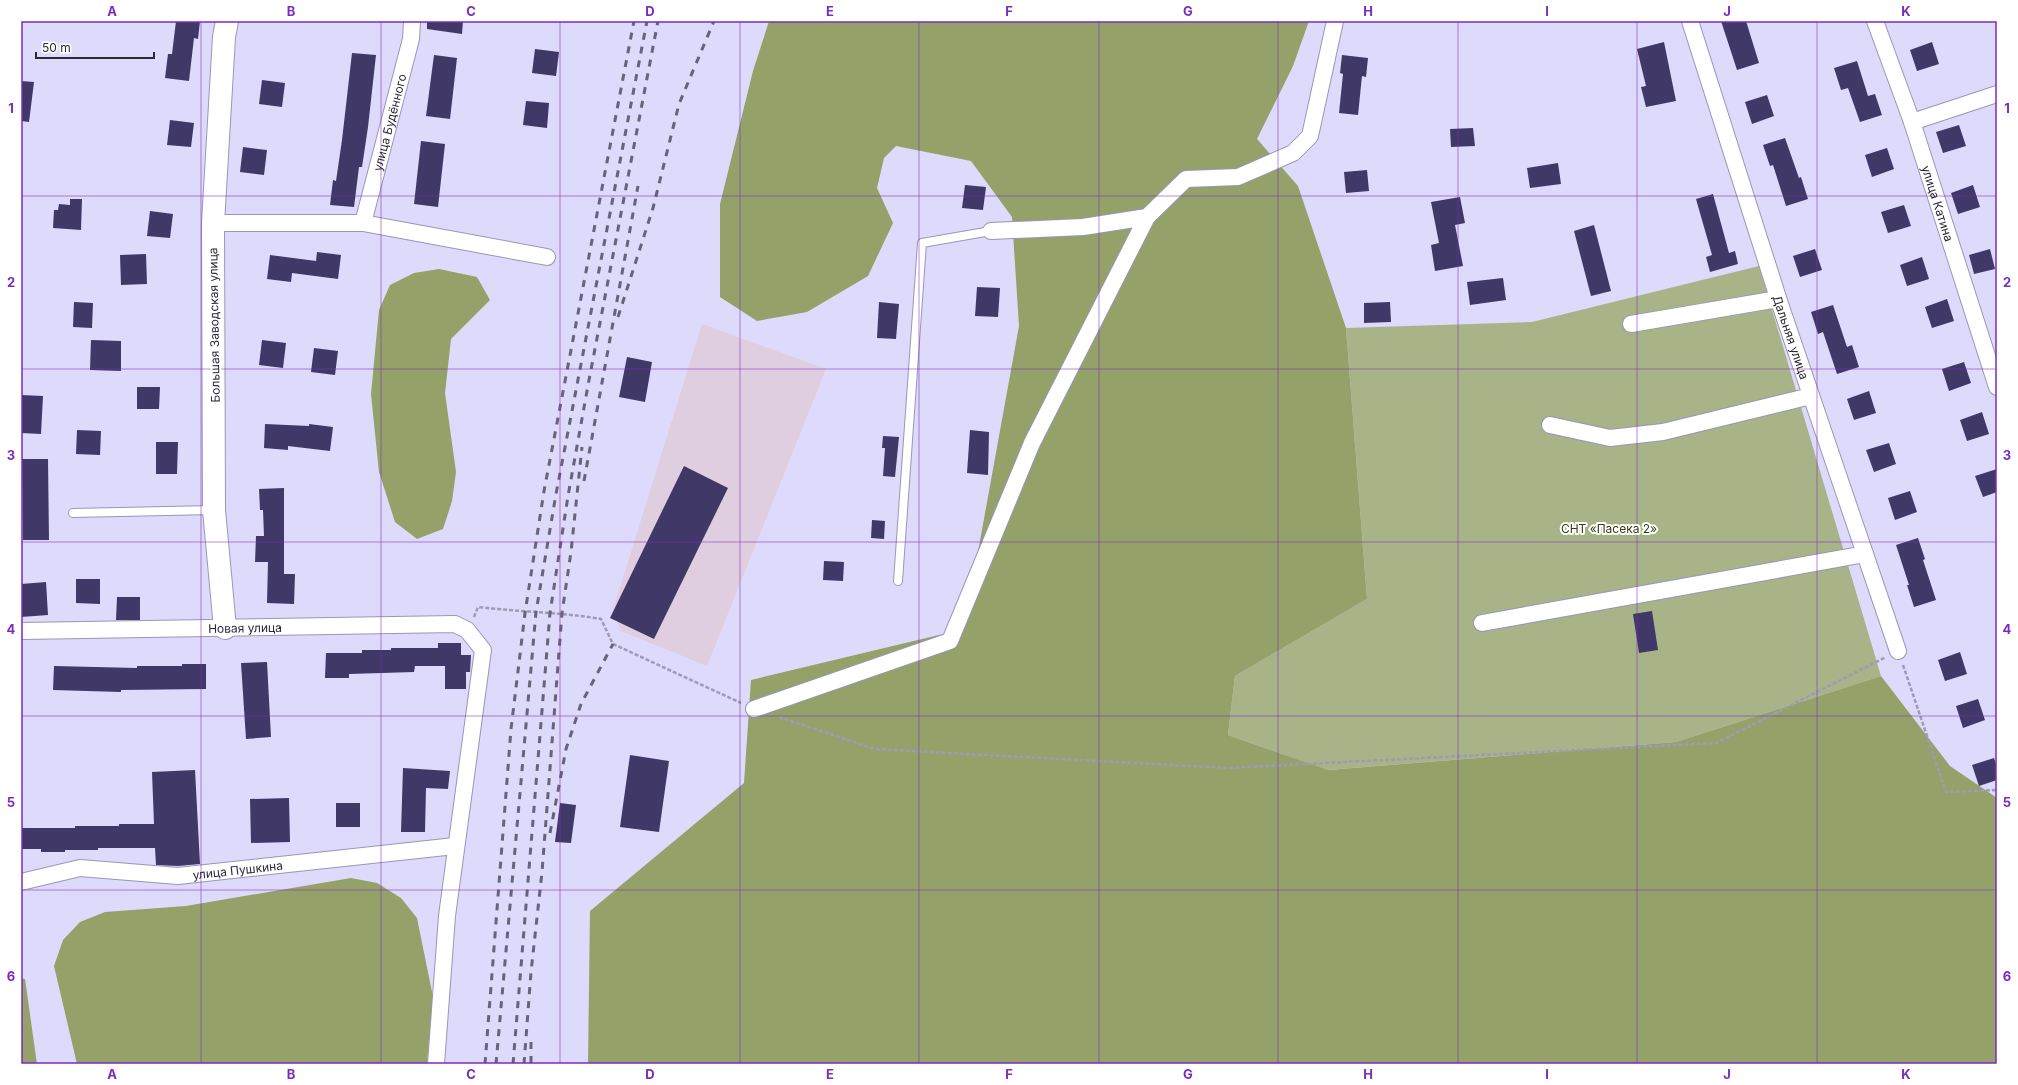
<svg xmlns="http://www.w3.org/2000/svg" width="2018" height="1085" viewBox="0 0 2018 1085" font-family="Inter,sans-serif">
  <style>
    .industrial { fill: #dfcee0 }
    .green { fill: #a8b388 }
    .forest { fill: #94a169 }
    .building { fill: #403867 }
    .lines { fill: none; stroke-linecap: round; stroke-linejoin: round }
    .lane-casing { stroke: #9a96b5; stroke-width: 10 }
    .street-casing { stroke: #9a96b5; stroke-width: 18 }
    .secondary-casing { stroke: #9a96b5; stroke-width: 24 }
    .path { stroke: #9e9bb5; stroke-width: 2.5; stroke-dasharray: 4 2; stroke-linecap: butt }
    .lane { stroke: #fff; stroke-width: 8 }
    .street { stroke: #fff; stroke-width: 16 }
    .secondary { stroke: #fff; stroke-width: 22 }
    .rail { stroke: #676478; stroke-width: 3; stroke-dasharray: 7 7; stroke-linecap: butt }
    .grid { fill: none; stroke: #7b2cbf; stroke-width: 1; stroke-opacity: 0.55 }
    .labels { text-anchor: middle; dominant-baseline: central; stroke-width: 4; stroke-linejoin: round; paint-order: stroke }
    .street-label { font-size: 12px; fill: #2b2936; stroke: #fff }
    .park-label { font-size: 12px; fill: #353d12; stroke: #fff }
    .neatline { fill: none; stroke: #7b2cbf; stroke-width: 1.5 }
    .grid-label { font-size: 13px; text-anchor: middle; font-weight: bold; fill: #7b2cbf }
  </style>
  <rect width="100%" height="100%" fill="#dddafb"/>
  <!-- industrial -->
  <polygon class="industrial" points="702,324 826,369 707,666 621,631 613,610"/>
  <!-- green -->
  <polygon class="green" points="1759,266 1881,676 1676,742 1327,770 1228,735 1235,676 1367,599 1346,328 1532,322"/>
  <!-- forest -->
  <g class="forest">
    <polygon points="769,21 1309,21 1293,66 1257,139 1298,186 1346,328 1367,599 1235,676 1228,735 1328,770 1676,742 1881,676 1950,766 1997,798 1997,1064 588,1064 590,911 744,783 751,680 964,629 1019,326 1012,217 971,161 896,146 884,158 877,188 893,223 868,276 807,312 757,321 720,297 720,204 753,71"/>
    <polygon points="439,269 477,277 490,300 451,339 445,393 456,472 452,501 443,529 417,539 395,522 379,472 371,394 379,310 390,285 414,273"/>
    <polygon points="351,878 377,883 401,898 417,918 433,997 427,1064 77,1064 54,966 63,940 80,922 105,912 186,906"/>
    <polygon points="21,978 25,979 37,1064 21,1064"/>
  </g>
  <!-- building -->
  <g class="building">
    <polygon points="176,21 200,21 198,39 194,38 189,81 165,78 168,54 172,54"/>
    <polygon points="427,21 463,21 462,34 427,29"/>
    <polygon points="1721,21 1746,21 1759,63 1737,70"/>
    <polygon points="1664,42 1676,101 1646,107 1641,87 1646,86 1637,49"/>
    <polygon points="1932,42 1939,64 1917,71 1910,50"/>
    <polygon points="535,49 559,52 556,76 532,73"/>
    <polygon points="352,53 376,55 368,127 362,167 359,167 354,207 330,205 333,180 336,181 342,140"/>
    <polygon points="434,55 457,58 450,119 426,116"/>
    <polygon points="1342,55 1368,58 1366,77 1362,76 1358,115 1339,113 1343,74 1340,73"/>
    <polygon points="1857,61 1868,96 1875,94 1882,115 1860,122 1848,88 1841,90 1834,68"/>
    <polygon points="262,80 285,83 282,107 259,104"/>
    <polygon points="21,81 34,82 29,122 21,121"/>
    <polygon points="1767,95 1774,116 1752,124 1745,102"/>
    <polygon points="526,101 549,103 547,128 523,125"/>
    <polygon points="170,120 194,123 191,147 167,145"/>
    <polygon points="1959,125 1966,146 1943,153 1936,132"/>
    <polygon points="1473,128 1475,146 1451,147 1450,129"/>
    <polygon points="1785,138 1799,178 1801,177 1808,199 1786,206 1773,165 1770,166 1763,145"/>
    <polygon points="421,141 445,144 438,207 414,204"/>
    <polygon points="243,147 267,150 264,175 240,172"/>
    <polygon points="1887,148 1894,169 1872,177 1865,155"/>
    <polygon points="1558,163 1561,184 1530,188 1527,168"/>
    <polygon points="1367,170 1369,191 1346,193 1344,172"/>
    <polygon points="965,185 986,187 983,210 962,208"/>
    <polygon points="1973,185 1980,207 1958,214 1951,193"/>
    <polygon points="1713,194 1729,253 1735,251 1738,264 1710,272 1706,257 1712,255 1696,199"/>
    <polygon points="1460,197 1465,223 1455,225 1463,266 1435,271 1431,245 1439,243 1431,202"/>
    <polygon points="70,199 82,199 81,230 53,228 54,210 58,210 59,204 70,205"/>
    <polygon points="1904,205 1911,226 1888,233 1881,212"/>
    <polygon points="150,211 173,214 170,238 147,236"/>
    <polygon points="1594,225 1611,291 1591,296 1574,231"/>
    <polygon points="1815,249 1822,270 1800,277 1793,256"/>
    <polygon points="1990,249 1995,269 1974,274 1969,255"/>
    <polygon points="317,252 341,255 338,279 292,273 291,282 267,279 270,255 316,261"/>
    <polygon points="146,254 147,284 121,285 120,255"/>
    <polygon points="1922,257 1929,279 1907,286 1900,265"/>
    <polygon points="1503,278 1506,300 1470,305 1467,282"/>
    <polygon points="977,287 1000,288 998,317 975,316"/>
    <polygon points="1947,299 1954,321 1932,328 1925,307"/>
    <polygon points="74,302 93,303 92,328 73,327"/>
    <polygon points="879,302 899,304 896,339 877,338"/>
    <polygon points="1390,302 1391,322 1364,323 1364,303"/>
    <polygon points="1833,305 1847,347 1852,345 1859,367 1837,374 1823,332 1818,334 1811,312"/>
    <polygon points="91,340 121,341 121,371 90,370"/>
    <polygon points="262,340 286,343 283,368 259,365"/>
    <polygon points="314,348 338,351 335,375 311,372"/>
    <polygon points="627,357 652,362 645,402 619,397"/>
    <polygon points="1964,362 1971,383 1949,391 1942,369"/>
    <polygon points="137,387 160,387 159,409 137,409"/>
    <polygon points="1869,391 1876,413 1854,420 1847,399"/>
    <polygon points="21,395 43,396 41,434 21,433"/>
    <polygon points="1982,412 1989,434 1967,441 1960,420"/>
    <polygon points="265,424 309,426 309,424 333,427 330,451 288,446 288,450 264,448"/>
    <polygon points="77,430 101,431 100,455 76,454"/>
    <polygon points="970,430 989,432 988,475 967,473"/>
    <polygon points="883,436 899,437 895,477 883,476 885,448 882,448"/>
    <polygon points="156,442 178,442 177,474 156,474"/>
    <polygon points="1889,443 1896,464 1874,472 1866,450"/>
    <polygon points="22,459 48,459 49,540 23,540"/>
    <polygon points="684,466 728,488 654,639 610,618"/>
    <polygon points="1997,469 1997,492 1983,497 1975,476"/>
    <polygon points="284,488 284,574 295,574 294,604 267,603 268,562 255,562 256,536 264,536 263,510 260,510 259,489"/>
    <polygon points="1910,491 1917,512 1895,520 1888,498"/>
    <polygon points="872,520 885,521 884,539 871,538"/>
    <polygon points="1918,538 1925,559 1923,560 1936,600 1914,607 1907,585 1909,585 1896,545"/>
    <polygon points="824,561 844,562 843,581 823,580"/>
    <polygon points="76,579 100,579 100,604 76,603"/>
    <polygon points="46,582 48,615 21,617 21,584"/>
    <polygon points="117,597 140,597 140,620 116,620"/>
    <polygon points="1652,611 1658,650 1639,653 1633,614"/>
    <polygon points="438,643 461,643 461,655 471,655 470,672 466,672 466,689 445,689 445,666 415,666 414,672 349,674 349,678 325,678 326,653 362,653 362,650 391,650 391,648 438,648"/>
    <polygon points="1960,652 1967,674 1945,681 1938,660"/>
    <polygon points="267,662 271,737 246,739 241,663"/>
    <polygon points="182,664 206,664 206,689 121,690 121,692 53,690 54,666 137,668 137,666 182,666"/>
    <polygon points="1978,699 1985,720 1963,728 1956,706"/>
    <polygon points="630,755 669,761 659,832 620,827"/>
    <polygon points="1994,758 1997,767 1997,780 1979,786 1972,765"/>
    <polygon points="403,768 450,771 448,789 426,788 425,832 401,832"/>
    <polygon points="195,770 200,864 178,866 156,865 155,848 98,848 98,850 65,850 65,852 41,852 41,849 21,849 21,828 75,828 75,826 119,826 119,824 154,824 152,772"/>
    <polygon points="289,798 290,842 251,843 250,799"/>
    <rect x="336" y="803" width="24" height="24"/>
    <polygon points="560,803 576,805 571,843 555,842"/>
  </g>
  <g class="lines">
    <!-- lane casing -->
    <g class="lane-casing">
      <g id="lane">
        <polyline points="73,513 213,510"/>
        <polyline points="898,581 922,243 991,231"/>
      </g>
    </g>
    <!-- street casing -->
    <g class="street-casing">
      <g id="street">
        <path id="s1" d="M1690,21L1780,304L1898,651"/>
        <path id="s2" d="M1875,21L1912,122L1997,387"/>
        <polyline points="1912,122 1997,94"/>
        <polyline points="213,223 363,223 547,257"/>
        <path id="s3" d="M363,223L411,39L412,21"/>
        <polyline points="991,231 1083,227 1147,217 1186,179 1238,177 1293,153 1310,136 1335,21"/>
        <polyline points="1631,324 1778,299"/>
        <polyline points="1550,425 1610,438 1663,432 1811,396"/>
        <polyline points="1482,623 1865,554"/>
        <path id="s4" d="M21,631L455,624L467,630L483,650L447,916L436,1064"/>
        <polyline points="754,709 950,641 1032,443 1147,217"/>
        <path id="s5" d="M21,882L80,868L178,876L455,846"/>
      </g>
    </g>
    <!-- secondary casing -->
    <g class="secondary-casing">
      <polyline id="secondary" points="225,628 214,510 213,223 224,37 227,21"/>
    </g>
    <!-- path -->
    <g class="path">
      <path d="M474,617L478,607C519,612 560,612 601,619L613,644L741,703"/>
      <polyline points="1903,665 1946,792 1997,790"/>
      <polyline points="779,717 875,749 1228,768 1716,743 1886,657"/>
    </g>
    <!-- lane -->
    <use href="#lane" class="lane"/>
    <!-- street -->
    <use href="#street" class="street"/>
    <!-- secondary -->
    <use href="#secondary" class="secondary"/>
    <!-- rail -->
    <g class="rail">
      <polyline points="618,317 653,208 679,104 714,21"/>
      <polyline points="584,481 638,186"/>
      <polyline points="550,833 566,749 581,704 613,644"/>
      <polyline points="531,1042 531,1064"/>
      <polyline points="485,1064 511,729 525,613 544,491 634,21"/>
      <polyline points="496,1064 536,612 556,494 647,21"/>
      <polyline points="513,1064 550,613 568,496 589,380 658,21"/>
      <polyline points="524,1064 531,972 542,872 562,613 571,552 582,447"/>
    </g>
  </g>
  <!-- grid -->
  <path class="grid" d="M201,21V1064M381,21V1064M560,21V1064M740,21V1064M919,21V1064M1099,21V1064M1278,21V1064M1458,21V1064M1637,21V1064M1817,21V1064M21,196H1997M21,369H1997M21,542H1997M21,716H1997M21,890H1997"/>
  <g class="labels">
    <!-- street labels -->
    <g class="street-label">
      <text stroke="none"><textPath href="#s3" startOffset="104">улица Будённого</textPath></text>
      <text stroke="none"><textPath href="#s2" startOffset="193">улица Катина</textPath></text>
      <text transform="translate(214 325) rotate(-91)">Большая Заводская улица</text>
      <text stroke="none"><textPath href="#s1" startOffset="332">Дальняя улица</textPath></text>
      <text stroke="none"><textPath href="#s4" startOffset="224">Новая улица</textPath></text>
      <text stroke="none"><textPath href="#s5" startOffset="219">улица Пушкина</textPath></text>
    </g>
    <!-- park labels -->
    <g class="park-label">
      <text x="1609" y="528">СНТ «Пасека 2»</text>
    </g>
  </g>
  <!-- border -->
  <rect width="2018" height="1085" fill="none" stroke="#ffffff" stroke-width="44"/>
  <!-- scale -->
  <path d="M36 52v6h118v-6" fill="none" stroke="#2b2936" stroke-width="2"/>
  <text x="42" y="52" font-size="12" fill="#2b2936" stroke="#ffffff" stroke-width="3" paint-order="stroke">50 m</text>
  <rect x="22" y="22" width="1974" height="1041" class="neatline"/>
  <g class="grid-label">
    <text x="112" y="16">A</text>
    <text x="291" y="16">B</text>
    <text x="471" y="16">C</text>
    <text x="650" y="16">D</text>
    <text x="830" y="16">E</text>
    <text x="1009" y="16">F</text>
    <text x="1188" y="16">G</text>
    <text x="1368" y="16">H</text>
    <text x="1547" y="16">I</text>
    <text x="1727" y="16">J</text>
    <text x="1906" y="16">K</text>
    <text x="11" y="113">1</text>
    <text x="2007" y="113">1</text>
    <text x="11" y="287">2</text>
    <text x="2007" y="287">2</text>
    <text x="11" y="460">3</text>
    <text x="2007" y="460">3</text>
    <text x="11" y="634">4</text>
    <text x="2007" y="634">4</text>
    <text x="11" y="807">5</text>
    <text x="2007" y="807">5</text>
    <text x="11" y="981">6</text>
    <text x="2007" y="981">6</text>
    <text x="112" y="1079">A</text>
    <text x="291" y="1079">B</text>
    <text x="471" y="1079">C</text>
    <text x="650" y="1079">D</text>
    <text x="830" y="1079">E</text>
    <text x="1009" y="1079">F</text>
    <text x="1188" y="1079">G</text>
    <text x="1368" y="1079">H</text>
    <text x="1547" y="1079">I</text>
    <text x="1727" y="1079">J</text>
    <text x="1906" y="1079">K</text>
  </g>
</svg>
